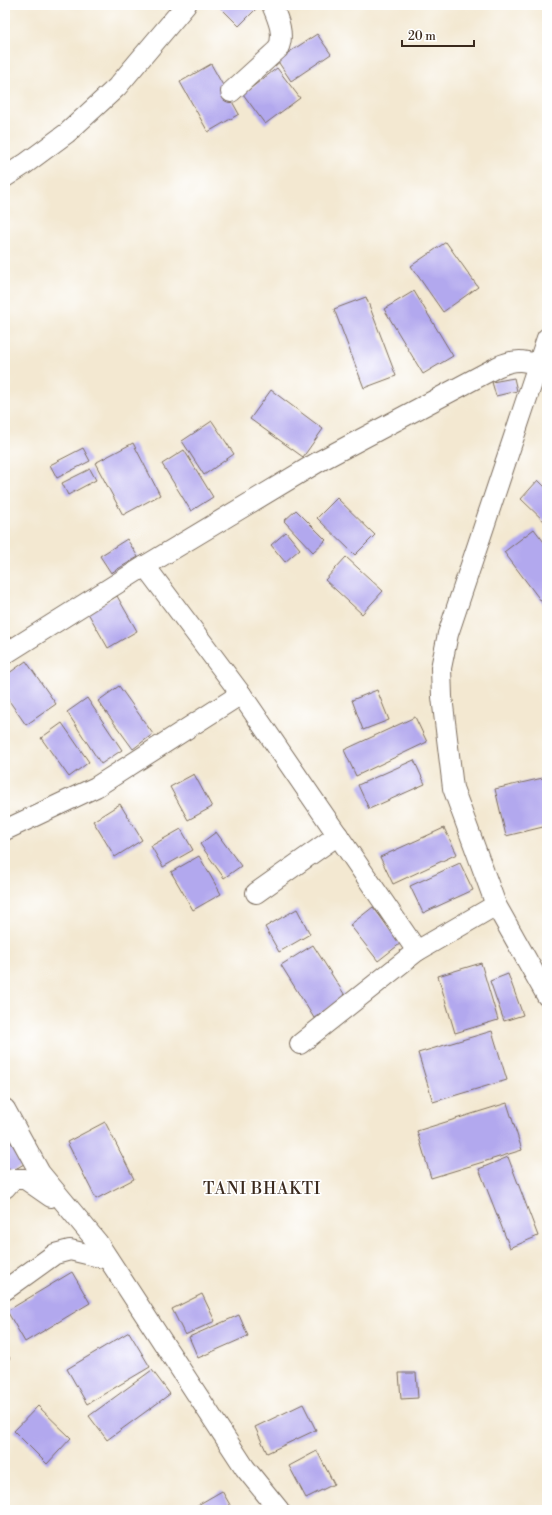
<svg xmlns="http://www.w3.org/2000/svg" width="552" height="1515" viewBox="0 0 552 1515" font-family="'Libre Bodoni',serif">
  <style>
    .building { fill: #b2a8ee }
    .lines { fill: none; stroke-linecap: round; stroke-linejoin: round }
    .street-casing { stroke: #7b6c5d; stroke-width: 22 }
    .street { stroke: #fff; stroke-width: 20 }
    .labels { text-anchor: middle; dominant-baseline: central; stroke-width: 3.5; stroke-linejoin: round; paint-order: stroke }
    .quarter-label { font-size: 16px; letter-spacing: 1px; fill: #3b2a1e; stroke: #fff }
  </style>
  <rect width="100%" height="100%" fill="#fff"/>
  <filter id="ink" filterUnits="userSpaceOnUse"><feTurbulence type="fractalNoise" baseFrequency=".025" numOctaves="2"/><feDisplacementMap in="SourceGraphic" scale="8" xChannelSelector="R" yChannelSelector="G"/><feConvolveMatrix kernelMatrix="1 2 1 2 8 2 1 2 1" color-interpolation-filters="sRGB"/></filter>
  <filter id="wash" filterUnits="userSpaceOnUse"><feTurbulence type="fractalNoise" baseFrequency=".012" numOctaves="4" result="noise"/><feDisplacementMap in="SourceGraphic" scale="16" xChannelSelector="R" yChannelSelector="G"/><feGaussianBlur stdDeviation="0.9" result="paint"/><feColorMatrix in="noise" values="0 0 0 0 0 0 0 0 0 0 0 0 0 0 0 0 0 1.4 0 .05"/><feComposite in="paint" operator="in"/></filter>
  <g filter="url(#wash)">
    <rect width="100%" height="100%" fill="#f3e8d1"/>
    <g id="blocks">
      <!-- building -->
      <g class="building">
        <polygon points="218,5 260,5 239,26"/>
        <polygon points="317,34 331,54 291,81 277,60"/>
        <polygon points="211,64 239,114 208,132 180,82"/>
        <polygon points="277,68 300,98 265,124 243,94"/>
        <polygon points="446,242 478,287 443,312 411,266"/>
        <polygon points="414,291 453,356 423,374 384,309"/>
        <polygon points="366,297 396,376 364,388 334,309"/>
        <polygon points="514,378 517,391 496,396 492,382"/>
        <polygon points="271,390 323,429 303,457 250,419"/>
        <polygon points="212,421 234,454 204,475 182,441"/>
        <polygon points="133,443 160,495 123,515 95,463"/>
        <polygon points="83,448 90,461 57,478 50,465"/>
        <polygon points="184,450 213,497 191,511 162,464"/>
        <polygon points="90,469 96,480 68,495 62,483"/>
        <polygon points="538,480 547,489 547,524 521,499"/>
        <polygon points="337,498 375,535 355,555 317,518"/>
        <polygon points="296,510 326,540 313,552 284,521"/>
        <polygon points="534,529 547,546 547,609 504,552"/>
        <polygon points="286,532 300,549 285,562 271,545"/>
        <polygon points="127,539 138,557 111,573 100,556"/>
        <polygon points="346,557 383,591 362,614 325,580"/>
        <polygon points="117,596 137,631 108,648 88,613"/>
        <polygon points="26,661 56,704 26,725 5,695 5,676"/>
        <polygon points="119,686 153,734 133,749 98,701"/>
        <polygon points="377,690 389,720 363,730 352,700"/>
        <polygon points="87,698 122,750 101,764 67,712"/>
        <polygon points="415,717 427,742 356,776 344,750"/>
        <polygon points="62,723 89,762 69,777 41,738"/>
        <polygon points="414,760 425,784 369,809 358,785"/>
        <polygon points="194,774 212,807 188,820 170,787"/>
        <polygon points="547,777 547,826 506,836 495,789"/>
        <polygon points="120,804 142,840 115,857 93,821"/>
        <polygon points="444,828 457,854 393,884 380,857"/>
        <polygon points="181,829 193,850 163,867 151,846"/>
        <polygon points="216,832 241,866 224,878 200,844"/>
        <polygon points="199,856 221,894 193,910 171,872"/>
        <polygon points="460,863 473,890 423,913 410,886"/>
        <polygon points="373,907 401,943 378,961 350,925"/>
        <polygon points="297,909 310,934 279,952 265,927"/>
        <polygon points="313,945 346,997 314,1018 281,965"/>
        <polygon points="481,963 498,1020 455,1033 438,976"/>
        <polygon points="508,974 523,1015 504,1021 490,981"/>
        <polygon points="492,1031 507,1080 433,1102 418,1053"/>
        <polygon points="507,1103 522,1150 431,1178 417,1131"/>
        <polygon points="105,1122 134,1179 96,1199 67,1142"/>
        <polygon points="5,1132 24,1164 5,1175"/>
        <polygon points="508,1157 538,1236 510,1248 479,1169"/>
        <polygon points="72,1272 90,1303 25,1342 7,1311"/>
        <polygon points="202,1294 215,1321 185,1335 172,1309"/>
        <polygon points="239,1315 248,1336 198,1358 189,1337"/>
        <polygon points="129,1332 150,1367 87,1404 67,1369"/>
        <polygon points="5,1353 10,1358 5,1362"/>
        <polygon points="152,1370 170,1394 107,1440 89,1416"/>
        <polygon points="399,1373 416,1373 418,1398 401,1399"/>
        <polygon points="303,1404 316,1430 267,1453 255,1427"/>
        <polygon points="38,1406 71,1438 47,1464 14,1431"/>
        <polygon points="317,1451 334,1484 306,1498 289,1466"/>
        <polygon points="222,1491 233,1510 189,1510"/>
      </g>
    </g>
  </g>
  <g filter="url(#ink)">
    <use href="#blocks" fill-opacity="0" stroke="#7b6c5d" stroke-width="1"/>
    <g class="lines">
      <!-- street casing -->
      <g class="street-casing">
        <g id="street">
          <path d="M231,92L278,49C285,35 278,19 272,5"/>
          <polyline points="5,177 25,164 67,133 117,87 186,5"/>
          <polyline points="547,338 448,634 441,668 442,697 453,788 496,905 547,996"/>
          <polyline points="145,566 241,694 417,951"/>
          <path d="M5,654L145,566L318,462L497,367C516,358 530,359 547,372"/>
          <polyline points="5,830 96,787 241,694"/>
          <polyline points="256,893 338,835"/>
          <polyline points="300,1044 417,951 496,905"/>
          <polyline points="5,1109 40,1173 98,1243 245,1468 279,1510"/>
          <polyline points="5,1188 13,1179 25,1179 51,1197"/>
          <polyline points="5,1290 55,1254 70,1250 108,1259"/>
        </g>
      </g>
      <!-- street -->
      <use href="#street" class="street"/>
    </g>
  </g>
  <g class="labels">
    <!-- quarter labels -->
    <g class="quarter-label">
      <text x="262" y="1189">TANI BHAKTI</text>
    </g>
  </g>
  <!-- margin -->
  <rect width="552" height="1515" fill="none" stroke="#fff" stroke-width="20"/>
  <!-- scale -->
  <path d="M402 40v6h72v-6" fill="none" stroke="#3b2a1e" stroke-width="2"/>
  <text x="408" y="40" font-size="12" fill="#3b2a1e" stroke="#ffffff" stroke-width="3" paint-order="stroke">20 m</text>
</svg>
